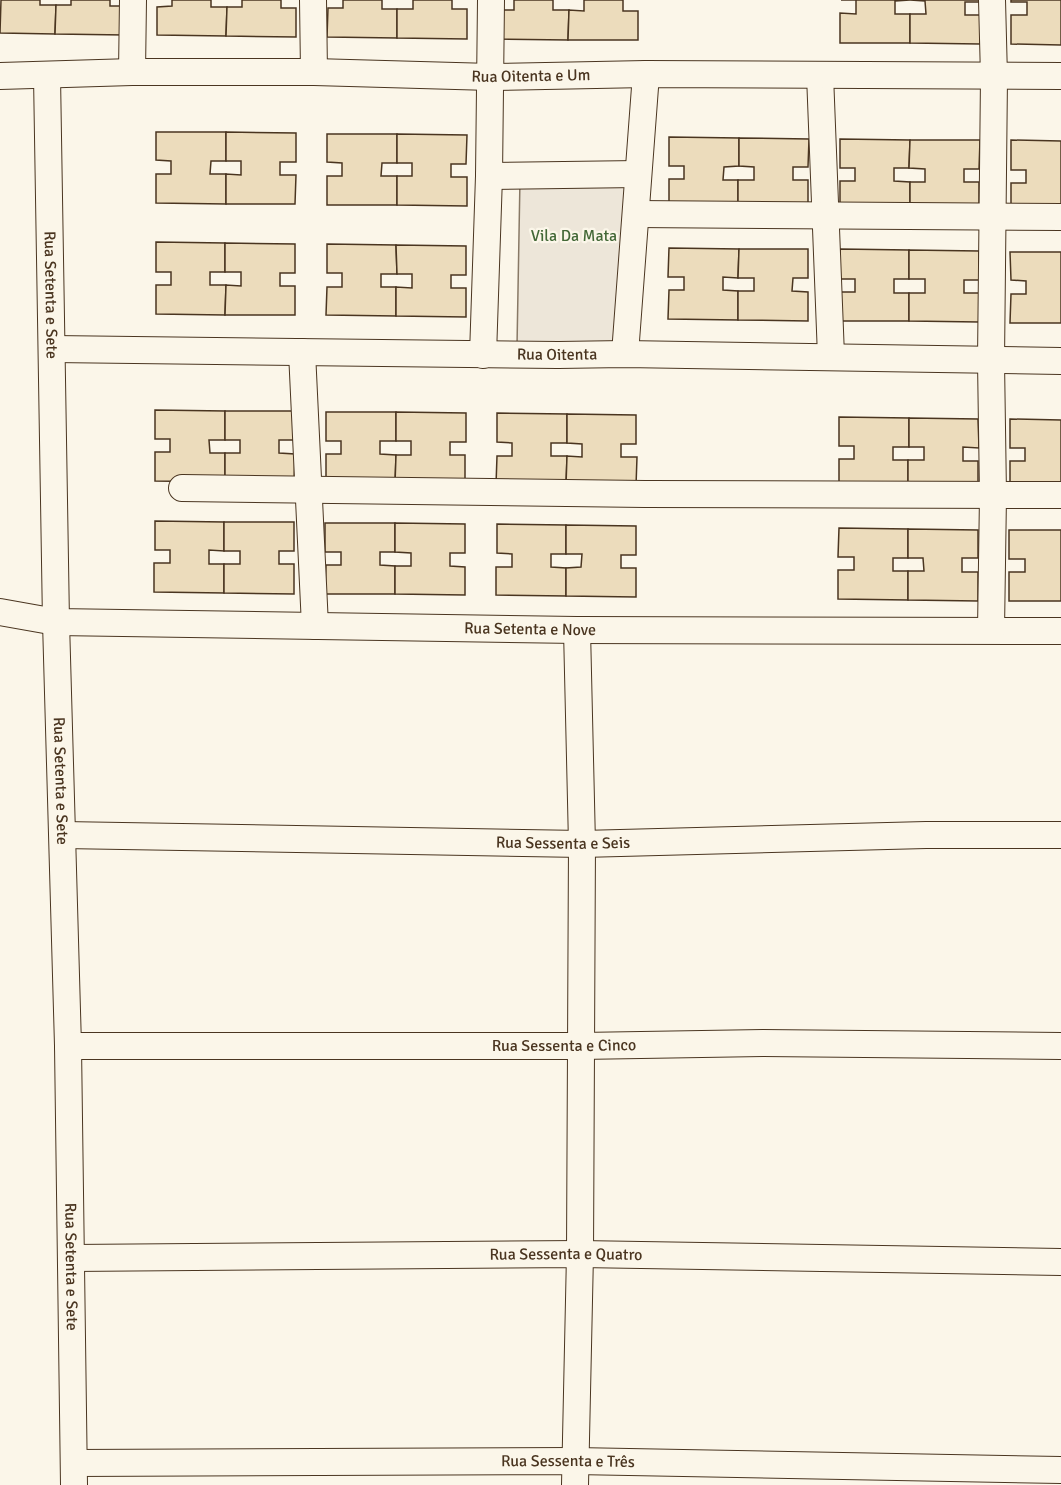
<svg xmlns="http://www.w3.org/2000/svg" width="1061" height="1485" viewBox="0 0 1061 1485" font-family="Signika,sans-serif">
  <style>
    .green { fill: #ede6d9; stroke: #887966; stroke-width: 1.5 }
    .building { fill: #ecdcbc; stroke: #4a3520; stroke-width: 1.5 }
    .lines { fill: none; stroke-linecap: round; stroke-linejoin: round }
    .minor-casing { stroke: #4a3520; stroke-width: 28 }
    .minor { stroke: #fbf6e9; stroke-width: 26 }
    .labels { text-anchor: middle; dominant-baseline: central; stroke-width: 4.5; stroke-linejoin: round; paint-order: stroke }
    .street-label { font-size: 16px; fill: #4a3520; stroke: #fbf6e9 }
    .park-label { font-size: 16px; fill: #436837; stroke: #fbf6e9 }
  </style>
  <rect width="100%" height="100%" fill="#fbf6e9"/>
  <!-- green -->
  <polygon class="green" points="520,179 634,179 621,350 517,346"/>
  <!-- building -->
  <g class="building">
    <polygon points="1,0 40,0 40,5 56,5 55,34 0,33"/>
    <polygon points="71,0 110,0 110,6 125,6 125,35 55,34 56,5 71,5"/>
    <polygon points="172,0 211,0 211,7 227,7 226,36 157,35 157,7 172,6"/>
    <polygon points="242,0 281,0 281,8 296,8 296,37 226,36 227,7 242,7"/>
    <polygon points="343,0 382,0 382,9 397,9 397,38 327,37 328,8 343,8"/>
    <polygon points="413,0 452,0 452,9 467,9 467,39 397,38 397,9 413,9"/>
    <polygon points="514,0 553,0 553,10 569,10 568,40 499,39 499,10 514,10"/>
    <polygon points="584,0 623,0 623,11 638,11 638,40 568,40 569,10 584,11"/>
    <polygon points="841,0 910,0 895,1 895,14 910,14 910,43 840,43 840,13 856,14 856,0"/>
    <polygon points="910,0 980,0 980,2 965,2 965,15 980,15 980,44 910,43 910,14 926,14 925,1"/>
    <polygon points="1011,0 1061,0 1061,45 1011,44 1011,15 1027,15 1027,2 1011,2"/>
    <polygon points="156,132 226,132 226,161 211,161 210,174 226,174 226,204 156,203 156,174 171,174 171,161 156,160"/>
    <polygon points="226,132 296,133 296,162 280,162 280,175 296,175 295,204 226,204 226,174 241,175 241,161 226,161"/>
    <polygon points="327,134 397,134 397,163 382,163 381,176 397,176 397,205 327,205 327,176 342,176 342,163 327,162"/>
    <polygon points="397,134 467,135 466,164 451,164 451,177 467,177 467,206 397,205 397,176 412,176 412,163 397,163"/>
    <polygon points="669,137 739,138 739,166 724,167 723,180 738,180 738,209 669,208 669,179 684,179 684,166 669,166"/>
    <polygon points="739,138 809,139 808,167 793,167 793,180 808,180 808,210 738,209 738,180 754,180 754,167 739,166"/>
    <polygon points="840,139 910,140 909,168 894,168 894,181 910,182 910,211 840,210 840,181 855,181 855,168 840,168"/>
    <polygon points="910,140 980,140 979,169 964,169 964,182 979,182 979,211 910,211 910,182 925,182 925,169 909,168"/>
    <polygon points="1011,140 1061,141 1061,212 1011,212 1011,183 1026,183 1026,170 1011,170"/>
    <polygon points="156,242 225,243 225,272 210,272 210,285 226,285 225,315 156,314 156,285 171,285 171,272 156,272"/>
    <polygon points="225,243 295,244 295,273 280,273 280,286 295,286 295,315 225,315 226,285 241,286 241,272 225,272"/>
    <polygon points="327,244 396,245 397,274 381,274 381,287 396,287 396,316 326,315 327,287 342,287 342,273 327,273"/>
    <polygon points="396,245 466,246 466,275 451,275 451,288 466,288 466,317 396,316 396,287 412,288 412,274 397,274"/>
    <polygon points="669,248 739,249 738,278 723,277 723,290 738,291 738,320 668,319 669,290 684,290 684,277 668,277"/>
    <polygon points="739,249 808,249 808,278 793,278 792,291 808,292 808,321 738,320 738,291 754,291 754,278 738,278"/>
    <polygon points="840,249 909,250 909,279 894,279 894,293 909,293 909,321 839,321 839,292 855,292 855,279 840,279"/>
    <polygon points="909,250 979,251 979,280 964,280 964,293 979,293 979,322 909,321 909,293 925,293 925,279 909,279"/>
    <polygon points="1010,252 1061,252 1061,323 1010,323 1011,294 1026,294 1026,281 1011,280"/>
    <polygon points="155,410 225,411 225,440 209,440 210,453 225,453 225,482 155,481 155,452 170,452 170,439 155,439"/>
    <polygon points="225,411 295,411 295,440 279,440 279,453 295,454 294,482 225,482 225,453 240,453 240,440 225,440"/>
    <polygon points="326,412 396,412 396,441 380,441 380,454 396,455 395,484 326,483 326,454 341,454 341,441 326,441"/>
    <polygon points="396,412 466,413 466,442 450,442 450,455 465,455 465,485 395,484 396,455 411,455 411,441 396,441"/>
    <polygon points="497,413 567,414 567,443 551,443 551,456 567,456 566,485 496,485 497,456 512,456 512,443 497,442"/>
    <polygon points="567,414 636,415 636,444 621,444 621,457 637,457 636,486 566,485 567,456 582,457 582,444 567,443"/>
    <polygon points="839,417 909,418 909,447 893,447 893,460 908,460 908,489 839,488 839,459 854,459 854,446 839,446"/>
    <polygon points="909,418 978,419 979,448 963,447 963,461 978,461 978,490 908,489 908,460 924,460 924,447 909,447"/>
    <polygon points="1010,419 1061,420 1061,491 1010,490 1010,461 1025,461 1025,448 1010,448"/>
    <polygon points="155,521 224,522 224,551 209,550 209,564 224,564 224,593 154,592 154,563 170,563 170,550 155,550"/>
    <polygon points="224,522 294,522 294,551 279,551 279,564 294,564 294,594 224,593 224,564 240,564 240,551 224,551"/>
    <polygon points="325,523 395,523 395,552 380,552 380,565 395,566 395,594 325,594 326,565 341,565 341,552 325,552"/>
    <polygon points="395,523 465,524 465,553 450,553 450,566 465,567 465,595 395,594 395,566 411,566 411,553 395,552"/>
    <polygon points="497,524 566,525 566,554 551,554 551,567 566,568 566,596 496,595 496,567 512,567 512,554 497,553"/>
    <polygon points="566,525 636,526 636,555 621,555 621,568 636,568 636,597 566,596 566,568 581,567 582,554 566,554"/>
    <polygon points="839,528 908,529 908,558 893,558 893,571 908,571 908,600 838,599 838,570 854,570 854,557 838,557"/>
    <polygon points="908,529 978,530 978,558 962,558 962,572 978,572 978,601 908,600 908,571 924,571 923,558 908,558"/>
    <polygon points="1009,530 1061,530 1061,601 1009,601 1009,572 1025,572 1025,559 1009,559"/>
  </g>
  <g class="lines">
    <!-- minor casing -->
    <g class="minor-casing">
      <g id="minor">
        <polyline points="313,0 314,72"/>
        <polyline points="132,72 133,0"/>
        <polyline points="820,75 831,356"/>
        <path id="s1" d="M0,76L132,72H314L491,77L646,74L1061,76"/>
        <path id="s2" d="M47,76L56,622L68,1046L74,1485"/>
        <polyline points="489,176 638,174"/>
        <polyline points="636,214 1061,217"/>
        <path id="s3" d="M53,349L558,355L625,354L1061,361"/>
        <polyline points="302,352 315,626"/>
        <polyline points="625,354 646,74"/>
        <polyline points="483,355 489,176 491,0"/>
        <polyline points="182,488 645,494 1061,495"/>
        <path id="s4" d="M0,612L56,622L577,630L1061,631"/>
        <polyline points="991,630 993,495 991,361 994,77 992,0"/>
        <path id="s5" d="M63,835L582,844L926,835H1061"/>
        <path id="s6" d="M68,1046H580L763,1043L1061,1046"/>
        <path id="s7" d="M71,1258L580,1254L1061,1262"/>
        <path id="s8" d="M74,1463L575,1461L1061,1470"/>
        <polyline points="575,1485 580,1254 582,844 577,630"/>
      </g>
    </g>
    <!-- minor -->
    <use href="#minor" class="minor"/>
  </g>
  <g class="labels">
    <!-- street labels -->
    <g class="street-label">
      <text stroke="none"><textPath href="#s1" startOffset="531">Rua Oitenta e Um</textPath></text>
      <text stroke="none"><textPath href="#s2" startOffset="219">Rua Setenta e Sete</textPath></text>
      <text stroke="none"><textPath href="#s3" startOffset="504">Rua Oitenta</textPath></text>
      <text stroke="none"><textPath href="#s4" startOffset="531">Rua Setenta e Nove</textPath></text>
      <text stroke="none"><textPath href="#s2" startOffset="705">Rua Setenta e Sete</textPath></text>
      <text stroke="none"><textPath href="#s5" startOffset="500">Rua Sessenta e Seis</textPath></text>
      <text stroke="none"><textPath href="#s6" startOffset="496">Rua Sessenta e Cinco</textPath></text>
      <text stroke="none"><textPath href="#s7" startOffset="495">Rua Sessenta e Quatro</textPath></text>
      <text stroke="none"><textPath href="#s2" startOffset="1191">Rua Setenta e Sete</textPath></text>
      <text stroke="none"><textPath href="#s8" startOffset="494">Rua Sessenta e Três</textPath></text>
    </g>
    <!-- park labels -->
    <g class="park-label">
      <text x="574" y="236">Vila Da Mata</text>
    </g>
  </g>
</svg>
